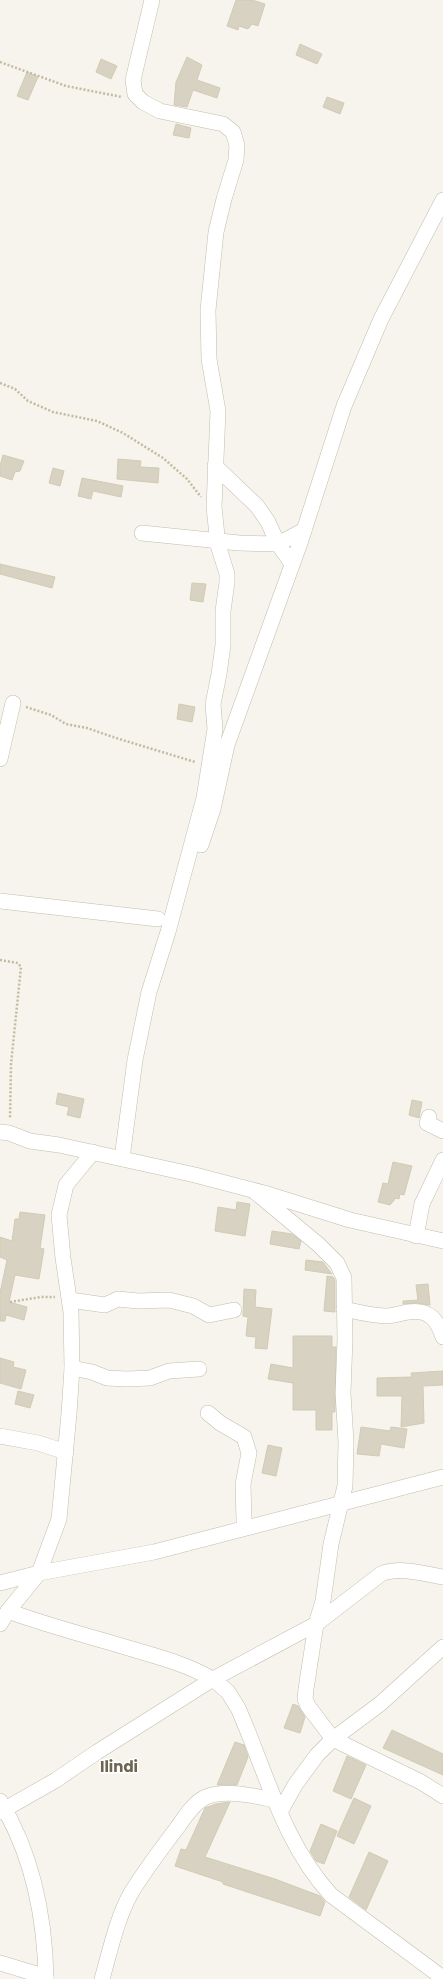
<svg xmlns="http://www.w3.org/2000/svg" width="443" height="1979" viewBox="0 0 443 1979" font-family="Poppins,sans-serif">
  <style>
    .building { fill: #d7d2c1; stroke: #d2cbb4 }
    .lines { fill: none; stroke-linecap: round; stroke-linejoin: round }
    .minor-casing { stroke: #c1bdae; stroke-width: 16 }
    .path { stroke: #c3bba0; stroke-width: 2.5; stroke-dasharray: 2 2; stroke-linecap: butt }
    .minor { stroke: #fff; stroke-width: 15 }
    .labels { text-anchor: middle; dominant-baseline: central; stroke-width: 3; stroke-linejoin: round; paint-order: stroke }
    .quarter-label { font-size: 15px; font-weight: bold; fill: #6d6551; stroke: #fff }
  </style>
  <rect width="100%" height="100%" fill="#f6f4ec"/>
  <!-- building -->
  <g class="building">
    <polygon points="236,0 252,0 265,4 258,26 252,24 248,29 239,26 238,30 227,26"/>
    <polygon points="300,44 322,54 317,64 296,55"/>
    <polygon points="187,57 202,65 197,80 220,88 217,98 193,90 187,107 174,105 176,82"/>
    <polygon points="101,59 117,66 111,79 96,72"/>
    <polygon points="27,72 38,77 28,100 17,96"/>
    <polygon points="327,97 344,103 340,114 323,107"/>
    <polygon points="176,124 191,128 189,138 173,135"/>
    <polygon points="3,455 24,461 20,471 15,472 12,480 0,476 0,466"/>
    <polygon points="118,459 141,461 140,467 159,468 158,483 117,479"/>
    <polygon points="53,468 64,471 60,486 49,483"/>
    <polygon points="82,478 123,486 121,497 93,491 91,499 78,496"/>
    <polygon points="0,564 55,577 52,588 0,574"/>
    <polygon points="192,583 206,584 203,602 190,600"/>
    <polygon points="179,704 195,707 192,722 177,719"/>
    <polygon points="58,1093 84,1099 80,1118 67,1115 69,1107 56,1104"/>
    <polygon points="412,1100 422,1102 419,1118 409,1115"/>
    <polygon points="393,1162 412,1166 404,1195 400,1194 399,1199 396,1198 390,1205 378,1202 383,1183 388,1184"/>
    <polygon points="237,1202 250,1204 245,1236 215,1231 218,1207 236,1210"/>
    <polygon points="20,1212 45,1215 40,1248 44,1249 39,1279 15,1275 9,1302 27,1307 24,1320 6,1315 5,1321 0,1321 0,1293 7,1260 0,1257 0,1237 12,1241 15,1219 19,1219"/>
    <polygon points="272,1231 292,1234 301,1241 299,1249 270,1244"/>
    <polygon points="306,1260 323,1262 332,1274 305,1270"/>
    <polygon points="327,1276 333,1277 335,1280 335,1312 324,1311"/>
    <polygon points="428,1284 430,1305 416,1303 403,1304 403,1301 418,1300 416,1285"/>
    <polygon points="244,1289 256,1290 255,1307 272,1309 267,1349 255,1348 256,1337 246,1336 248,1317 243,1316"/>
    <polygon points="293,1336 332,1336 332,1347 336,1347 335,1412 332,1412 332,1430 316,1430 316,1410 293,1410 293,1383 268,1379 271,1364 293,1368"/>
    <polygon points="0,1358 14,1362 13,1367 26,1370 21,1389 0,1383"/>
    <polygon points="443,1371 443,1385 423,1386 424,1423 401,1427 402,1396 377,1396 377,1378 412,1377 411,1373"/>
    <polygon points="18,1391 34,1395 30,1408 15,1404"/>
    <polygon points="361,1427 390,1431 391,1427 407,1429 404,1448 381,1444 379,1456 357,1454"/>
    <polygon points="268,1445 282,1448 276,1476 262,1473"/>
    <polygon points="293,1704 298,1706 305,1717 300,1733 284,1728"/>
    <polygon points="392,1730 443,1754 443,1775 383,1748"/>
    <polygon points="235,1742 244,1745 248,1757 237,1785 217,1785"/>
    <polygon points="347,1756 366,1765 351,1799 333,1791"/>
    <polygon points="354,1798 371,1806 354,1844 337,1836"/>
    <polygon points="230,1802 205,1857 275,1879 320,1896 325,1902 320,1916 223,1884 223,1882 175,1866 181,1849 186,1850 205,1808 216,1804"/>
    <polygon points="321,1824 337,1831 324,1864 316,1861 310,1851"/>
    <polygon points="369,1852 388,1861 366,1910 349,1897"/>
  </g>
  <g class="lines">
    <!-- minor casing -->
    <g class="minor-casing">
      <g id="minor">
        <polyline points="215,466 257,506 268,522 278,544 304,530"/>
        <polyline points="142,533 239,543 278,544 292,564"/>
        <polyline points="0,759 13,703"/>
        <polyline points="201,845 213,809 227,745 300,543 344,406 381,319 443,200"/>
        <polyline points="0,901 158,919"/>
        <polyline points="429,1117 427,1123 443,1131"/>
        <polyline points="0,1132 9,1133 30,1141 59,1145 195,1175 264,1193 350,1220 443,1241"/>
        <polyline points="122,1158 135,1060 149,992 168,932 204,798 215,729 213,704 219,674 223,645 223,611 227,582 227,574 218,545 214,507 218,411 209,359 208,310 216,232 224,199 236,160 237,145 233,132 223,124 160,111 143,102 135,94 133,80 152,0"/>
        <polyline points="254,1191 319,1245 337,1263 344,1278 345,1339 343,1393 346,1442 345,1486 331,1544 323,1601 316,1624 306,1689 305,1699 308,1706 333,1739 421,1782 443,1796"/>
        <polyline points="416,1236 422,1204 443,1160"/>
        <polyline points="70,1300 105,1305 118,1299 138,1301 169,1300 193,1306 209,1315 234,1310"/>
        <path d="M344,1309C358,1312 372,1316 387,1316C394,1316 401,1313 408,1312C429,1309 437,1319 443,1337"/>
        <polyline points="72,1368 92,1372 107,1378 127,1379 150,1378 169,1371 199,1369"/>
        <polyline points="208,1413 220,1423 244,1437 249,1453 243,1484 244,1521 249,1527"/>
        <polyline points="0,1436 38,1443 66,1452"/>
        <polyline points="0,1583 39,1573 154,1552 443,1477"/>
        <path d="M8,1611C51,1627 97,1638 142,1652C166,1659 190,1666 212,1679"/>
        <polyline points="0,1624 8,1611 39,1573 59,1519 69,1414 72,1368 71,1312 63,1258 59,1215 66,1185 93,1152"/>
        <path d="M213,1679L228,1692L238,1708C266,1771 283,1843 331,1895L443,1978"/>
        <path d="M0,1801C32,1854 45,1918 46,1979"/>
        <path d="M0,1812L56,1780L97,1752L213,1679L316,1624L381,1574C400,1566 424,1574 443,1577"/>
        <polyline points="280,1812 295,1785 317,1755 333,1739 380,1704 443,1647"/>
        <polyline points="0,1963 46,1977"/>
        <path d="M102,1979C110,1951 117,1918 131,1893C145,1870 161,1849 177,1828C184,1818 194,1802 206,1797C227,1789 254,1796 275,1800"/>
      </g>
    </g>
    <!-- path -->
    <g class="path">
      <polyline points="0,62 66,86 122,97"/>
      <polyline points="0,383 15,389 28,401 53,412 97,421 123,433 163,458 187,479 201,497"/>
      <polyline points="26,707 51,715 66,724 87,728 116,738 195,762"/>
      <polyline points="0,960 18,963 21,967 11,1064 10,1119"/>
      <polyline points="10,1302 41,1297 55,1297"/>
    </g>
    <!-- minor -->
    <use href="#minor" class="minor"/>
  </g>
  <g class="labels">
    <!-- quarter labels -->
    <g class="quarter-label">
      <text x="119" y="1766">Ilindi</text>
    </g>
  </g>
</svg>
